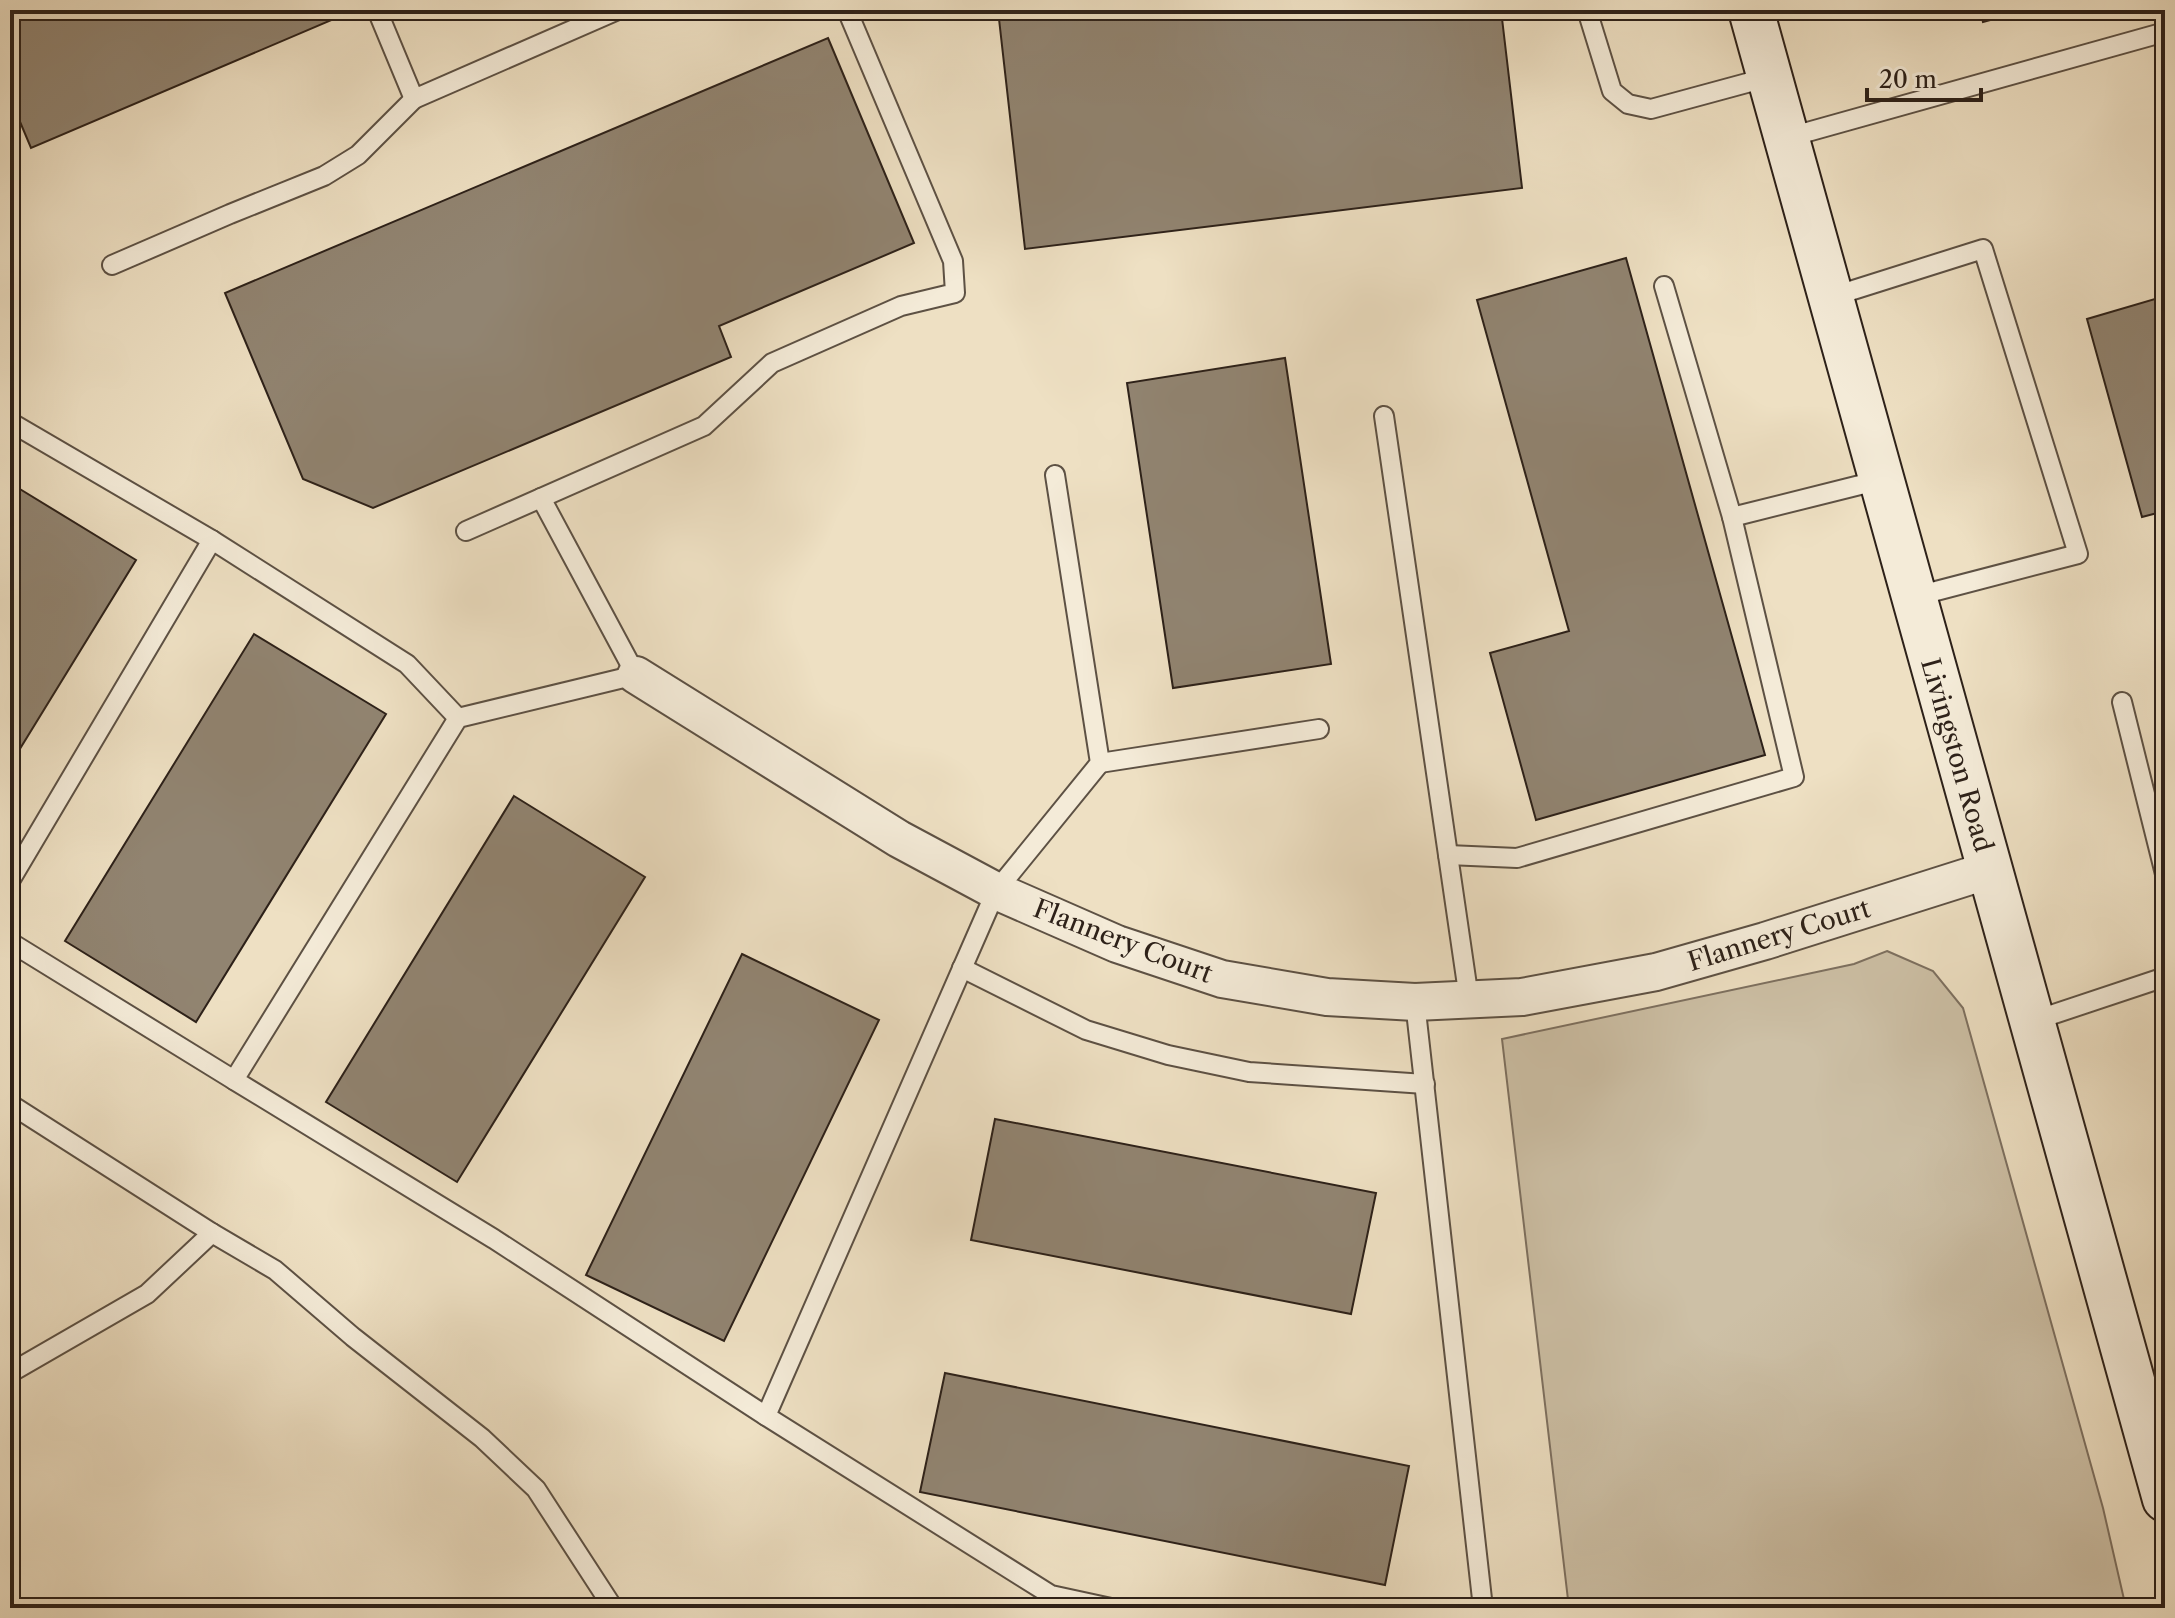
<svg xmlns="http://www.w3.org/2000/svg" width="2175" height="1618" viewBox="0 0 2175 1618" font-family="'Libre Caslon Text',serif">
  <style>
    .green { fill: #cdc0a6; stroke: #7d7060; stroke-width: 2 }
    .building { fill: #918471; stroke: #2d2119; stroke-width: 2 }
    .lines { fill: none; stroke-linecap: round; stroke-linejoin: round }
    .lane-casing { stroke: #5d5144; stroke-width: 22 }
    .street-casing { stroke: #5d5144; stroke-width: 40 }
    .secondary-casing { stroke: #2d2119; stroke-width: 48 }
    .lane { stroke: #f4ebd8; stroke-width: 18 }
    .street { stroke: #f4ebd8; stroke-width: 36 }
    .secondary { stroke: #f4ebd8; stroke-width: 44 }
    .labels { text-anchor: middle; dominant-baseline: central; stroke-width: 7; stroke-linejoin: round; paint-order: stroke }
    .street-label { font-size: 26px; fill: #2d2119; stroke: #f4ebd8 }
  </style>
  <rect width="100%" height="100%" fill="#eee0c3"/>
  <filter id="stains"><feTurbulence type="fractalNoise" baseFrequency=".0025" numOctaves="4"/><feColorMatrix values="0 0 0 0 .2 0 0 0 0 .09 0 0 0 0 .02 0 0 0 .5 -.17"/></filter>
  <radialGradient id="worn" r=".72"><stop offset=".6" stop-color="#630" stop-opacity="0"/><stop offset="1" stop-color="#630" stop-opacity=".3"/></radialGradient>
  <!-- green -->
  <polygon class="green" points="1887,951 1933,971 1963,1008 2103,1508 2126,1608 1569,1608 1502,1039 1854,964"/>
  <!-- building -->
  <g class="building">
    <polygon points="10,10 347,10 348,13 31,148 10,98"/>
    <polygon points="998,10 1501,10 1522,188 1025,249"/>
    <polygon points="1980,10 2027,10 1983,22"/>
    <polygon points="828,38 914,243 719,326 731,357 373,508 303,479 225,293"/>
    <polygon points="1626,258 1765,755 1536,820 1490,653 1569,631 1477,300"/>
    <polygon points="2165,296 2165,511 2142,517 2087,319"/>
    <polygon points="1285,358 1331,664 1173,688 1127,383"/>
    <polygon points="10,483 136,560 10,765"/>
    <polygon points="254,634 386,714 196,1022 65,941"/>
    <polygon points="514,796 645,877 457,1182 326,1102"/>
    <polygon points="742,954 879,1020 724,1341 586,1275"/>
    <polygon points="995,1119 1376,1193 1351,1314 971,1240"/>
    <polygon points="945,1373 1409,1466 1385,1585 920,1492"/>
    <polygon points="10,1584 23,1608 10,1608"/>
  </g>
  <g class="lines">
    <!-- lane casing -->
    <g class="lane-casing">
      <g id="lane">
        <polyline points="377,10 414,99 618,10"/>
        <polyline points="1587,10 1612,91 1628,104 1651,109 1769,77"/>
        <polyline points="1786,138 2165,32"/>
        <polyline points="112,265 230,214 324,176 358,155 414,99"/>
        <polyline points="1831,297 1983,249 2078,554 1913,597"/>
        <polyline points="1384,416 1469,999"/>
        <polyline points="10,422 212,540 407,664 458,718"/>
        <polyline points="1055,475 1100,763 996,891 766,1416 1051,1595 1111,1608"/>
        <polyline points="541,498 636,675 458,718 234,1080 494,1239 766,1416"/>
        <polyline points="1732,517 1880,480"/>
        <polyline points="466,531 704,426 772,363 901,306 955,293 953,261 847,10"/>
        <polyline points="2122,702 2165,874"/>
        <polyline points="1100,763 1319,729"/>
        <polyline points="1448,855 1517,858 1794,777 1732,517 1664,286"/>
        <polyline points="10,881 212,540"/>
        <polyline points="10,942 234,1080"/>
        <polyline points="962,968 1086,1030 1168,1055 1249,1072 1425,1084"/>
        <polyline points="1415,1002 1483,1608"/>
        <polyline points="2033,1021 2165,977"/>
        <polyline points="10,1104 212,1233"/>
        <polyline points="10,1373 147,1294 212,1233 275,1270 353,1337 482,1438 536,1489 610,1603"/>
      </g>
    </g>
    <!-- street casing -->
    <g class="street-casing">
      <polyline id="street" points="636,675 899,839 996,891 1117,944 1222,979 1327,997 1415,1002 1522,997 1656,972 1765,941 1989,870"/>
    </g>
    <!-- secondary casing -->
    <g class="secondary-casing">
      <polyline id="secondary" points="1751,10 2165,1499"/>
    </g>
    <!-- lane -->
    <use href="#lane" class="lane"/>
    <!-- street -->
    <use href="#street" class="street"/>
    <!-- secondary -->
    <use href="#secondary" class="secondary"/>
  </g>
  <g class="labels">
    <!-- street labels -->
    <g class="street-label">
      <text transform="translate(1957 755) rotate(74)">Livingston Road</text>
      <text transform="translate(1779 935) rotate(-17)">Flannery Court</text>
      <text transform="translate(1123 941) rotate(21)">Flannery Court</text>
    </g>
  </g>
  <!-- margin -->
  <rect width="2175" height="1618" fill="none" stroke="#eee0c3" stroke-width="40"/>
  <rect x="12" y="12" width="2151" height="1594" fill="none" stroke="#2d2119" stroke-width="4"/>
  <rect x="20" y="20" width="2135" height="1578" fill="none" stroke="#2d2119" stroke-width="2"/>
  <!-- scale -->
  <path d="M1867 88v12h114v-12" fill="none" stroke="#2d2119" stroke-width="4"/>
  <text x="1879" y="88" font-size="24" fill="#2d2119" stroke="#f4ebd8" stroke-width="6" paint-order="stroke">20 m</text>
  <rect width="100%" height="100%" filter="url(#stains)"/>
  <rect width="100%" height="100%" fill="url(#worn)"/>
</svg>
